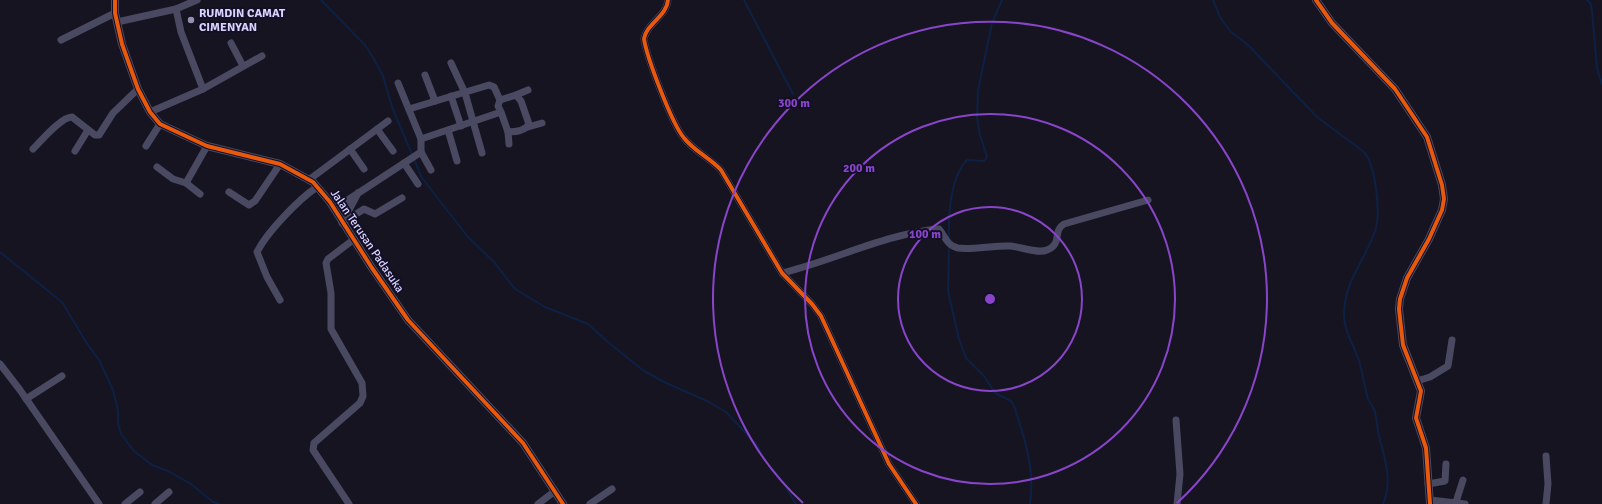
<svg xmlns="http://www.w3.org/2000/svg" width="1602" height="504" viewBox="0 0 1602 504" font-family="Signika,sans-serif">
  <style>
    .lines { fill: none; stroke-linecap: round; stroke-linejoin: round }
    .stream { stroke: #0d2144; stroke-width: 2 }
    .minor { stroke: #4a4962; stroke-width: 7 }
    .tertiary { stroke: #4a4962; stroke-width: 8 }
    .cycleway-casing { stroke: #130f26; stroke-width: 6 }
    .cycleway { stroke: #e8590c; stroke-width: 4 }
    .ring { fill: none; stroke: #8945c9; stroke-width: 2 }
    .poi-dot { fill: #9591b1; stroke: #130f26; stroke-width: 1.5 }
    .labels { text-anchor: middle; dominant-baseline: central; stroke-width: 4; stroke-linejoin: round; paint-order: stroke }
    .poi-label { font-size: 12px; font-weight: bold; fill: #d9d4ff; stroke: #130f26; text-anchor: start }
    .street-label { font-size: 12px; fill: #d9d4ff; stroke: #130f26 }
    .centre { fill: #8945c9; stroke: #130f26; stroke-width: 2 }
    .ring-label { font-size: 12px; text-anchor: middle; font-weight: bold; fill: #8945c9; stroke: #130f26; stroke-width: 4; stroke-linejoin: round; paint-order: stroke }
  </style>
  <rect width="100%" height="100%" fill="#161421"/>
  <g class="lines">
    <!-- stream -->
    <g class="stream">
      <polyline points="321,0 365,45 374,59 383,76 392,107 422,178 468,237 494,262 515,289 545,307 588,324 609,343 644,371 664,382 707,401 726,412 757,445 765,461 781,479 796,504"/>
      <polyline points="744,0 793,94"/>
      <path d="M1213,0L1220,17L1230,31L1248,45L1317,117L1364,152C1376,165 1381,215 1375,231C1365,261 1344,281 1344,315C1344,330 1353,344 1358,358C1363,371 1364,386 1368,399C1370,404 1374,407 1375,412C1377,420 1377,428 1379,436C1385,459 1393,481 1383,504"/>
      <polyline points="1587,0 1591,4 1592,11 1597,68 1602,84"/>
      <path d="M949,240C948,217 950,177 967,160L984,161L987,157L980,135L977,117L978,91L992,23L1002,0"/>
      <path d="M949,246L948,291L959,339L966,358L984,376L995,393L1011,401L1014,406C1025,439 1035,470 1030,504"/>
      <polyline points="0,252 62,302 86,342 99,360 113,390 118,411 118,423 121,434 134,451 152,465 168,471 191,484 213,502 219,504"/>
    </g>
    <!-- minor -->
    <g class="minor">
      <path d="M668,0C667,16 646,24 644,39C647,58 672,124 684,138C694,151 710,158 721,170L782,273L812,304L821,316L889,464L916,504"/>
      <polyline points="176,9 181,32 203,89"/>
      <polyline points="117,22 176,9 197,0"/>
      <polyline points="61,40 115,13"/>
      <polyline points="231,43 243,66"/>
      <polyline points="451,63 465,93 482,153"/>
      <polyline points="425,75 435,101"/>
      <path d="M398,83L421,139L501,112L508,132C515,132 525,131 529,124L521,101L516,95L500,100L498,106L501,112"/>
      <polyline points="516,95 528,90"/>
      <polyline points="451,96 461,126"/>
      <polyline points="409,109 489,85 494,87 500,100"/>
      <polyline points="150,112 203,89 262,56"/>
      <polyline points="528,127 542,123"/>
      <polyline points="377,129 393,151"/>
      <polyline points="448,130 457,161"/>
      <polyline points="508,132 509,144"/>
      <polyline points="146,146 160,124"/>
      <path d="M33,149C41,141 61,117 72,117L95,135H99L113,113L138,89"/>
      <polyline points="350,149 364,169"/>
      <polyline points="75,151 88,130"/>
      <polyline points="421,152 431,170"/>
      <polyline points="404,163 418,184"/>
      <polyline points="157,167 173,179 186,183 207,146"/>
      <polyline points="310,179 388,121"/>
      <polyline points="186,183 200,194"/>
      <polyline points="229,192 249,205 255,201 280,164"/>
      <polyline points="334,209 421,152 421,139"/>
      <polyline points="341,220 349,210 358,193"/>
      <polyline points="342,223 364,209 375,214 402,198"/>
      <path d="M782,273C836,260 884,234 939,229C945,236 947,246 958,248C973,250 995,245 1011,246C1021,247 1038,254 1047,250C1063,244 1052,231 1064,224L1148,200"/>
      <path d="M280,300L267,277L257,252C267,232 299,199 317,187"/>
      <polyline points="0,364 20,390 99,504"/>
      <polyline points="1417,381 1430,377 1448,366 1452,340"/>
      <polyline points="26,399 62,376"/>
      <polyline points="1176,420 1180,474 1177,504"/>
      <polyline points="1428,484 1445,481 1446,464"/>
      <polyline points="1430,500 1465,504"/>
      <polyline points="1456,502 1463,480"/>
      <polyline points="125,504 140,492"/>
      <polyline points="155,504 169,492"/>
      <polyline points="349,504 313,450 314,443 360,403 363,396 362,383 331,329 331,293 326,263 328,259 353,240"/>
      <polyline points="538,504 555,491"/>
      <polyline points="590,504 612,489"/>
      <polyline points="1546,504 1548,484 1546,456"/>
    </g>
    <!-- tertiary -->
    <g class="tertiary">
      <polyline points="115,0 115,13 122,44 138,89 150,112 160,124 207,146 280,164 313,182 330,202 372,268 408,320 523,443 563,504"/>
      <polyline points="1316,0 1332,23 1395,89 1427,137 1442,185 1444,199 1442,210 1429,239 1407,278 1400,299 1399,309 1403,345 1421,391 1416,418 1426,448 1430,504"/>
    </g>
    <!-- cycleway casing -->
    <g class="cycleway-casing">
      <g id="cycleway">
        <polyline points="115,0 115,13 122,44 138,89 150,112 160,124 207,146 280,164 313,182 330,202 372,268 408,320 523,443 563,504"/>
        <path d="M668,0C667,16 646,24 644,39C647,58 672,124 684,138C694,151 710,158 721,170L782,273L812,304L821,316L889,464L916,504"/>
        <polyline points="1316,0 1332,23 1395,89 1427,137 1442,185 1444,199 1442,210 1429,239 1407,278 1400,299 1399,309 1403,345 1421,391 1416,418 1426,448 1430,504"/>
      </g>
    </g>
    <!-- cycleway -->
    <use href="#cycleway" class="cycleway"/>
  </g>
  <!-- distance rings -->
  <g class="ring">
    <circle cx="990" cy="299" r="92"/>
    <circle cx="990" cy="299" r="185"/>
    <path d="M803 503A277 277 0 1 1 1177 503"/>
  </g>
  <!-- markers -->
  <circle class="poi-dot" cx="191" cy="20" r="4"/>
  <g class="labels">
    <!-- poi labels -->
    <g class="poi-label">
      <text x="199" y="13">RUMDIN CAMAT<tspan x="199" dy="14">CIMENYAN</tspan></text>
    </g>
    <!-- street labels -->
    <g class="street-label">
      <text transform="translate(367 241) rotate(56)">Jalan Terusan Padasuka</text>
    </g>
  </g>
  <circle cx="990" cy="299" r="6" class="centre"/>
  <g class="ring-label">
    <text x="794" y="107">300 m</text>
    <text x="859" y="172">200 m</text>
    <text x="925" y="238">100 m</text>
  </g>
</svg>
